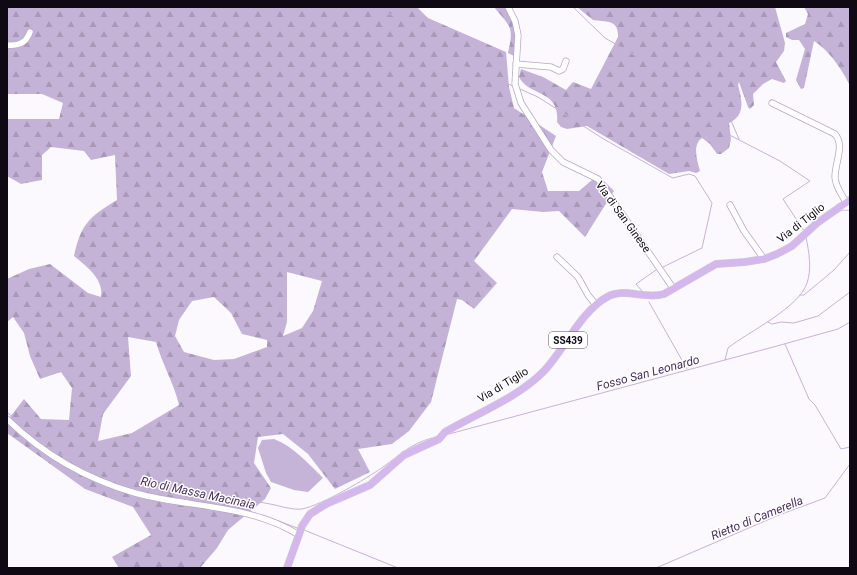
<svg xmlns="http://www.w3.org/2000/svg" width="857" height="575" viewBox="0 0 857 575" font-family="Roboto,sans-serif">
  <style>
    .forest { fill: url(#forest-firs); fill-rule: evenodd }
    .water { fill: #c6b4d8 }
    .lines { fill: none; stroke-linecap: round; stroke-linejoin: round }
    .stream { stroke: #c6b4d8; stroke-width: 1 }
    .minor-casing { stroke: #b7a8c7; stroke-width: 7 }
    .major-casing { stroke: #d4d3d5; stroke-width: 8 }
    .minor { stroke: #fff; stroke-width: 5.5 }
    .major { stroke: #d4b8ed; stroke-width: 7 }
    .labels { text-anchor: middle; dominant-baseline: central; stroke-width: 3; stroke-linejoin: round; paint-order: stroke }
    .shield { fill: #fff; stroke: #56535a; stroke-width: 1 }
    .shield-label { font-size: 10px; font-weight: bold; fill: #0e0913 }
    .street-label { font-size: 11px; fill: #0e0913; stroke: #fff }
    .water-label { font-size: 12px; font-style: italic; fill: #492f5e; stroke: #fff }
  </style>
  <defs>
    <pattern id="forest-firs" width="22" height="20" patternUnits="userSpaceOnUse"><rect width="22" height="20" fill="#c5b3d7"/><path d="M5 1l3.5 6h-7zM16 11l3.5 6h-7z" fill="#a899b8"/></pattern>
  </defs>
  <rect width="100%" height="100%" fill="#fbf8fe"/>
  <!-- forest -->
  <g class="forest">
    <path d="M7,7H417L428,18L506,52L509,87L514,108L556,136L542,172L548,191H579L598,175L614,191L585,237L559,211L543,212L512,209L474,261L497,283L474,309L462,300L457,299L431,402L409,431L392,444L358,449L370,472L335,489L308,454L283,434L258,437L254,463L271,488L265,499L228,530L217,548L200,568H119L112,557L151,535L133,507L85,489L7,433V421L24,399L41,419L69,420L72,388L61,372L40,379L30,356L24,333L13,317L7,322V279L29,269L50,264L88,293L101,297C104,279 87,267 74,256C81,224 89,217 117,200L115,155L91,160L84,151L51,147L42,155V180L21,184L7,176V119H59L63,103L42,94H7V51L11,44L7,43ZM287,272L322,281L313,311L302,328L283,336L287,322ZM214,297L231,313L242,334L267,340V347L234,359L214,360L184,352L175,336L179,320L192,301ZM128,337L156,342C162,364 174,383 179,405L132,433L98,441L103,414L131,376Z"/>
    <path d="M494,7H507L517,30L516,57L508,53C514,26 511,28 494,7Z"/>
    <path d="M577,7H775L785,43L784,51L776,62L786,81L784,83L772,79L763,84L753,94L754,105L750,109L748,107L739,82L738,85C742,100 746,115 729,123L731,139L729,148L721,154H717L710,144L702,138C692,145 697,160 700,171L696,173L689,171L669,174L587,126L567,129L561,127L557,122C560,89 529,97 519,77L521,69L543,77L566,90L573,82L591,89L618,37C619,19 605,22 593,20Z"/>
    <path d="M804,7H850V86C844,72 828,49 814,41L804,88L801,89L796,80L805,49L799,40H792L786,37V33L805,24L808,14Z"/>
  </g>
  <!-- water -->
  <path class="water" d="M274,439C294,447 308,463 323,478L308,492L294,490L271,482L266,473L258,448L262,440Z"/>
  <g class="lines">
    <!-- stream -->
    <g class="stream">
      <polyline points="573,7 605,38 657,68 686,96 712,126 780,161 810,181 783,199 804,231"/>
      <polyline points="665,7 677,27 692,42 704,60 712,67 716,73 732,123 739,139"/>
      <polyline points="372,9 402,18 454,64 470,68 513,86"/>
      <polyline points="520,89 538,97 602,138 669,176 673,178 689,174 695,176 712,203 702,248 663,267"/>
      <polyline points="642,291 636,284 656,270"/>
      <polyline points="800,295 804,295 834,270 850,252"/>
      <polyline points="649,302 687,369"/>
      <polyline points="768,322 772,324 781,322 794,323 818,316 850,292"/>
      <polyline points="785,344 809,399 815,405 841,449 850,447"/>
      <path d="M725,360L728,348C748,332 799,308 807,283C812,269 809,252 806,237"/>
      <path d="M7,412C45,448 89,478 141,489C180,497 219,502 258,514"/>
      <polyline points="449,434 777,346 838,329 850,322"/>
      <path d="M194,498C221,493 249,500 275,505C283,507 294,510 302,509C322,505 366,479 383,467C401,454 410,444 432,438"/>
      <polyline points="263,515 297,528"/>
      <polyline points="304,530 398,568"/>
      <polyline points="656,568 779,515 825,498 850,464"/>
    </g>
    <!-- minor casing -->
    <g class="minor-casing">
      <g id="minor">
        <polyline points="508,7 515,21 518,35 515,84 521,103 551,150 563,162 598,179 673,288"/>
        <path d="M7,45C19,46 26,43 30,32"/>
        <polyline points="516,64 551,67 559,71 563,69 566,61"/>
        <path d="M772,103L835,134C845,146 835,162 835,177C835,186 842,195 846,202"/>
        <polyline points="730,205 744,231 764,259"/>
        <polyline points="839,207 850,207"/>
        <polyline points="557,257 578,277 588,295 596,305"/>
        <path d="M7,419C43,454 86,479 135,493C189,508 250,504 299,535"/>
      </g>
    </g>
    <!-- major casing -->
    <g class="major-casing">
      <path id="major" d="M287,568L302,526L310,514L326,504L370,485L404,455L439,439L445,432C476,414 519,397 544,371C565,349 580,312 607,297C625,287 645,300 664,294L716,264L745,262L764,259L777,254L792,246L817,223L850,200"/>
    </g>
    <!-- minor -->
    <use href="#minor" class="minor"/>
    <!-- major -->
    <use href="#major" class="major"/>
  </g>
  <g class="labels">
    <!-- shield labels -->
    <rect class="shield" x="549" y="332" width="38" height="16" rx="3"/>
    <g class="shield-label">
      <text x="568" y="340">SS439</text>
    </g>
    <!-- street labels -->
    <g class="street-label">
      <text transform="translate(623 217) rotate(54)">Via di San Ginese</text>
      <text transform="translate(801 223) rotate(-38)">Via di Tiglio</text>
      <text transform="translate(503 385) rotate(-31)">Via di Tiglio</text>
    </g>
    <!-- water labels -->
    <g class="water-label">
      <text transform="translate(648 373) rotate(-15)">Fosso San Leonardo</text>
      <text transform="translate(198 493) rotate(12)">Rio di Massa Macinaia</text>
      <text transform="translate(757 518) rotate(-22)">Rietto di Camerella</text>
    </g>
  </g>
  <!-- border -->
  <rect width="857" height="575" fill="none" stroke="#0e0913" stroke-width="16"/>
</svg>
